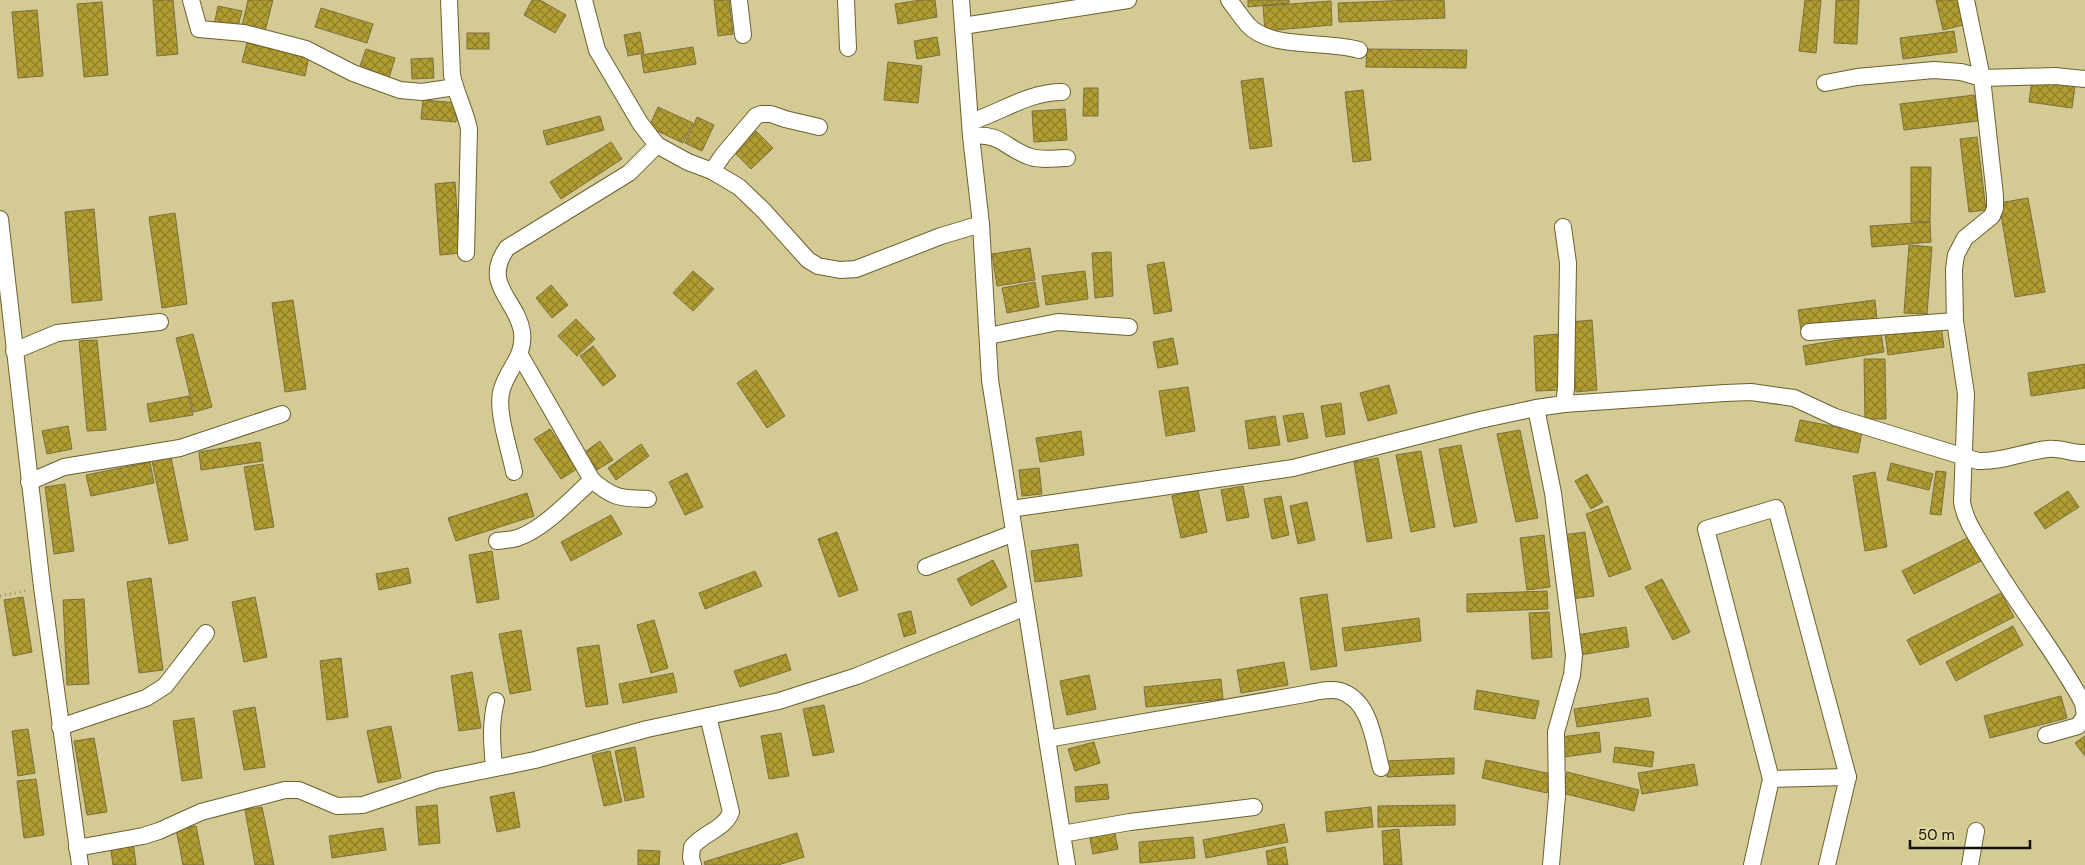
<svg xmlns="http://www.w3.org/2000/svg" width="2085" height="865" viewBox="0 0 2085 865" font-family="'DM Sans',sans-serif">
  <style>
    .building { fill: url(#building-cross-hatch); stroke: #7a713e }
    .lines { fill: none; stroke-linecap: round; stroke-linejoin: round }
    .minor-casing { stroke: #6b612e; stroke-width: 18 }
    .path { stroke: #9a9267; stroke-width: 3; stroke-dasharray: 1 4; stroke-linecap: butt }
    .minor { stroke: #fff; stroke-width: 16 }
  </style>
  <defs>
    <pattern id="building-cross-hatch" width="8" height="8" patternUnits="userSpaceOnUse" patternTransform="scale(1.25)"><rect width="8" height="8" fill="#b19d32"/><path d="M0 0l8 8M0 8l8-8" fill="none" stroke="#8f7f28"/></pattern>
  </defs>
  <rect width="100%" height="100%" fill="#d4ca94"/>
  <!-- building -->
  <g class="building">
    <polygon points="153,0 173,0 178,54 157,56"/>
    <polygon points="248,0 273,0 265,31 242,26"/>
    <polygon points="532,0 540,0 566,15 555,33 524,15"/>
    <polygon points="714,0 729,0 733,34 718,36"/>
    <polygon points="921,0 935,0 937,17 898,24 895,4"/>
    <polygon points="1248,0 1289,0 1289,3 1248,7"/>
    <polygon points="1413,0 1444,0 1445,18 1339,22 1338,3"/>
    <polygon points="1805,0 1821,0 1816,53 1799,51"/>
    <polygon points="1836,0 1859,0 1857,44 1834,43"/>
    <polygon points="1936,0 1962,0 1967,24 1943,30"/>
    <polygon points="1331,1 1332,25 1265,31 1263,6"/>
    <polygon points="102,2 108,75 84,77 77,4"/>
    <polygon points="218,6 242,11 237,30 214,25"/>
    <polygon points="321,8 373,24 367,43 315,27"/>
    <polygon points="37,10 43,76 18,78 12,12"/>
    <polygon points="1954,31 1957,52 1903,59 1900,38"/>
    <polygon points="640,32 644,53 628,56 624,35"/>
    <rect x="467" y="33" width="22" height="16"/>
    <polygon points="937,37 940,55 917,59 914,41"/>
    <polygon points="247,43 309,56 305,76 242,62"/>
    <polygon points="693,47 696,64 644,73 641,55"/>
    <polygon points="366,49 395,58 389,78 359,69"/>
    <polygon points="1367,49 1467,50 1466,68 1366,67"/>
    <polygon points="433,58 434,78 412,79 411,59"/>
    <polygon points="888,62 922,66 918,103 884,100"/>
    <polygon points="1263,78 1272,146 1250,149 1241,81"/>
    <polygon points="2032,80 2075,86 2072,108 2029,102"/>
    <polygon points="1084,88 1098,88 1098,116 1083,116"/>
    <polygon points="1363,90 1371,160 1353,162 1345,92"/>
    <polygon points="1974,95 1978,121 1904,130 1900,104"/>
    <polygon points="423,100 458,103 456,122 421,119"/>
    <polygon points="658,107 693,123 683,143 649,127"/>
    <polygon points="1065,109 1067,140 1034,142 1032,111"/>
    <polygon points="600,116 604,130 547,145 543,131"/>
    <polygon points="697,117 714,125 702,151 685,143"/>
    <polygon points="756,131 773,148 751,169 734,152"/>
    <polygon points="1977,137 1986,210 1969,212 1960,139"/>
    <polygon points="611,142 622,159 561,199 550,182"/>
    <polygon points="1911,167 1931,167 1930,222 1911,222"/>
    <polygon points="455,182 460,253 440,255 435,184"/>
    <polygon points="2028,198 2045,292 2015,297 1999,203"/>
    <polygon points="94,209 102,300 72,303 65,212"/>
    <polygon points="175,213 187,304 162,308 149,217"/>
    <polygon points="1930,222 1931,242 1872,247 1870,226"/>
    <polygon points="1909,245 1932,247 1927,314 1904,313"/>
    <polygon points="1030,248 1035,280 997,286 992,254"/>
    <polygon points="1111,252 1113,296 1095,298 1092,253"/>
    <polygon points="1164,262 1172,311 1154,314 1147,265"/>
    <polygon points="693,271 714,289 693,311 673,293"/>
    <polygon points="1085,271 1088,299 1046,305 1042,276"/>
    <polygon points="1035,282 1039,307 1007,313 1002,288"/>
    <polygon points="551,285 568,305 552,318 536,298"/>
    <polygon points="293,300 306,389 285,392 272,303"/>
    <polygon points="1875,300 1877,320 1801,330 1798,310"/>
    <polygon points="576,319 595,339 577,356 558,336"/>
    <polygon points="1592,320 1597,390 1576,392 1571,322"/>
    <polygon points="1941,326 1944,347 1888,355 1885,334"/>
    <polygon points="1881,333 1884,352 1806,365 1803,346"/>
    <polygon points="193,334 212,407 194,412 176,338"/>
    <polygon points="1558,334 1561,390 1536,391 1534,336"/>
    <polygon points="1173,338 1178,364 1158,368 1153,342"/>
    <polygon points="97,340 106,430 87,431 79,341"/>
    <polygon points="593,346 616,376 603,386 580,356"/>
    <polygon points="1864,359 1885,359 1886,419 1865,419"/>
    <polygon points="2085,364 2085,388 2031,396 2028,373"/>
    <polygon points="756,370 785,416 767,428 737,383"/>
    <polygon points="1389,385 1397,413 1368,421 1360,393"/>
    <polygon points="1188,387 1195,431 1166,436 1159,391"/>
    <polygon points="189,396 193,415 150,422 147,404"/>
    <polygon points="1341,403 1345,434 1326,437 1321,406"/>
    <polygon points="1303,413 1308,438 1288,442 1283,416"/>
    <polygon points="1275,416 1280,445 1249,449 1245,421"/>
    <polygon points="1800,420 1862,432 1858,453 1795,441"/>
    <polygon points="68,426 72,449 47,454 42,431"/>
    <polygon points="550,429 577,469 561,479 534,439"/>
    <polygon points="1520,430 1538,518 1516,522 1497,434"/>
    <polygon points="1081,431 1084,455 1040,462 1036,438"/>
    <polygon points="600,441 613,460 597,470 585,452"/>
    <polygon points="260,442 263,461 201,470 199,452"/>
    <polygon points="641,444 649,456 616,480 608,468"/>
    <polygon points="1461,445 1477,522 1454,527 1439,449"/>
    <polygon points="1421,451 1435,527 1411,532 1396,455"/>
    <polygon points="171,457 188,540 169,544 152,461"/>
    <polygon points="1378,458 1392,538 1367,542 1354,462"/>
    <polygon points="150,462 154,483 91,496 86,475"/>
    <polygon points="1891,463 1933,474 1929,490 1887,480"/>
    <polygon points="263,464 274,527 255,530 244,467"/>
    <polygon points="1039,468 1042,494 1022,496 1019,470"/>
    <polygon points="1936,471 1946,472 1941,515 1930,514"/>
    <polygon points="1875,472 1887,547 1865,551 1853,476"/>
    <polygon points="687,473 703,507 685,515 669,482"/>
    <polygon points="1587,474 1603,502 1591,509 1575,481"/>
    <polygon points="65,484 74,551 54,554 45,487"/>
    <polygon points="1243,486 1249,517 1227,521 1221,490"/>
    <polygon points="1198,490 1207,532 1181,538 1172,496"/>
    <polygon points="2068,491 2079,507 2045,529 2034,513"/>
    <polygon points="527,493 534,516 456,541 448,518"/>
    <polygon points="1281,496 1289,535 1272,539 1264,499"/>
    <polygon points="1307,502 1315,540 1298,544 1290,506"/>
    <polygon points="1608,506 1631,569 1609,577 1586,514"/>
    <polygon points="611,515 622,534 571,561 561,542"/>
    <polygon points="837,532 858,590 839,597 818,539"/>
    <polygon points="1585,532 1594,596 1571,599 1563,535"/>
    <polygon points="1544,535 1550,587 1527,590 1520,538"/>
    <polygon points="1973,535 1985,559 1914,594 1902,571"/>
    <polygon points="1078,544 1082,576 1035,582 1031,551"/>
    <polygon points="492,551 499,599 477,603 469,555"/>
    <polygon points="993,560 1007,587 971,606 957,579"/>
    <polygon points="408,568 411,583 379,590 376,574"/>
    <polygon points="755,571 762,586 705,609 699,593"/>
    <polygon points="151,578 163,670 139,673 127,582"/>
    <polygon points="1662,579 1690,632 1673,640 1645,587"/>
    <polygon points="1547,591 1548,609 1467,612 1467,594"/>
    <polygon points="2001,593 2014,617 1920,665 1907,640"/>
    <polygon points="1327,594 1337,666 1311,670 1300,598"/>
    <polygon points="23,597 32,652 13,656 4,600"/>
    <polygon points="255,597 267,657 244,662 232,602"/>
    <polygon points="84,599 89,684 67,685 63,600"/>
    <polygon points="911,611 916,633 904,637 898,614"/>
    <polygon points="1549,612 1552,657 1532,659 1529,613"/>
    <polygon points="1419,618 1421,641 1345,651 1342,628"/>
    <polygon points="654,620 668,668 651,673 637,625"/>
    <polygon points="2013,626 2023,645 1956,681 1946,662"/>
    <polygon points="1626,627 1629,647 1580,655 1576,635"/>
    <polygon points="521,630 531,690 510,694 499,634"/>
    <polygon points="599,645 608,704 586,707 577,648"/>
    <polygon points="786,654 791,670 740,687 734,671"/>
    <polygon points="341,658 348,717 327,720 320,661"/>
    <polygon points="1284,662 1288,685 1241,693 1237,670"/>
    <polygon points="472,672 481,728 459,731 451,676"/>
    <polygon points="673,673 677,692 623,703 619,684"/>
    <polygon points="1089,675 1096,709 1067,715 1060,681"/>
    <polygon points="1221,679 1223,699 1146,707 1144,687"/>
    <polygon points="1477,690 1539,701 1535,719 1474,709"/>
    <polygon points="2061,696 2067,718 1990,738 1984,716"/>
    <polygon points="1648,698 1651,716 1577,727 1574,709"/>
    <polygon points="824,705 834,752 813,756 803,709"/>
    <polygon points="255,707 265,767 244,770 233,711"/>
    <polygon points="194,718 202,778 182,781 173,721"/>
    <polygon points="391,726 401,778 378,783 367,731"/>
    <polygon points="28,729 35,773 18,776 12,731"/>
    <polygon points="1599,732 1601,752 1564,757 1561,737"/>
    <polygon points="781,733 789,776 769,779 761,736"/>
    <polygon points="2085,736 2085,756 2075,743"/>
    <polygon points="94,738 107,812 87,815 74,741"/>
    <polygon points="1094,742 1100,763 1075,771 1068,749"/>
    <polygon points="635,747 644,797 625,801 615,751"/>
    <polygon points="1615,747 1654,752 1652,767 1613,762"/>
    <polygon points="610,751 622,802 604,806 592,755"/>
    <polygon points="1454,758 1454,774 1387,777 1386,761"/>
    <polygon points="1486,760 1551,774 1547,793 1482,778"/>
    <polygon points="1694,764 1698,785 1642,794 1638,773"/>
    <polygon points="1567,772 1639,790 1634,811 1562,793"/>
    <polygon points="36,779 44,835 24,838 17,781"/>
    <polygon points="1107,784 1109,799 1076,802 1075,787"/>
    <polygon points="514,792 520,827 497,832 490,797"/>
    <polygon points="437,805 440,843 419,845 416,807"/>
    <polygon points="1455,805 1455,825 1378,827 1378,806"/>
    <polygon points="262,807 274,865 255,865 245,810"/>
    <polygon points="1371,807 1373,827 1327,832 1325,812"/>
    <polygon points="1284,824 1288,842 1206,858 1203,840"/>
    <polygon points="196,826 204,865 183,865 176,829"/>
    <polygon points="383,828 386,850 332,858 329,836"/>
    <polygon points="1114,829 1118,849 1093,854 1089,834"/>
    <polygon points="1399,829 1402,865 1384,865 1382,831"/>
    <polygon points="797,833 804,857 778,865 705,865 704,862"/>
    <polygon points="1193,837 1195,858 1140,863 1139,842"/>
    <polygon points="133,841 136,865 113,865 110,844"/>
    <polygon points="1285,847 1288,865 1268,865 1266,851"/>
    <polygon points="638,850 660,851 659,865 638,865"/>
  </g>
  <g class="lines">
    <!-- minor casing -->
    <g class="minor-casing">
      <g id="minor">
        <polyline points="191,0 199,29 244,33 306,49 353,73 400,90 422,92 455,87"/>
        <path d="M449,0L452,75C456,94 465,110 469,129L466,253"/>
        <polyline points="584,0 597,50 640,123 657,145 688,162 712,171 739,187 764,211 808,260 818,266 840,270 856,269 941,236 981,224"/>
        <polyline points="739,0 743,35"/>
        <polyline points="846,0 848,48"/>
        <polyline points="961,0 971,136 981,224 990,380 1067,865"/>
        <path d="M1229,0C1235,8 1241,17 1248,25C1271,50 1326,40 1359,50"/>
        <path d="M1966,0L1982,78L1995,196V208L1992,216L1965,238L1956,255L1954,269L1955,321L1966,394L1962,502C1965,521 1977,537 1987,554C2017,605 2055,651 2083,703L2085,716L2078,726L2046,735"/>
        <polyline points="963,26 1128,0"/>
        <polyline points="1825,83 1857,77 1934,70 1961,72 1982,78 2055,76 2085,79"/>
        <path d="M970,122C1002,112 1028,92 1062,92"/>
        <path d="M971,136C1001,133 1004,147 1028,156C1040,161 1055,158 1067,158"/>
        <polyline points="712,171 723,155 756,116 761,114 771,114 785,119 819,127"/>
        <polyline points="0,219 42,587 80,865"/>
        <polyline points="1563,227 1568,263 1566,388 1564,404"/>
        <polyline points="1809,332 1955,321"/>
        <polyline points="988,336 1058,322 1129,327"/>
        <polyline points="14,351 57,333 160,322"/>
        <polyline points="1536,408 1553,493 1574,655 1572,675 1556,732 1557,796 1551,865"/>
        <path d="M514,472C510,450 495,409 502,389C508,368 525,357 522,332C517,299 481,285 507,248L629,173L657,145"/>
        <path d="M592,480C614,499 621,498 648,499"/>
        <polyline points="29,482 64,467 180,448 282,414"/>
        <path d="M1011,509L1293,468L1480,420L1536,408L1564,404L1725,393L1751,392L1794,398L1835,417L1978,461C2002,462 2023,452 2047,449C2060,447 2072,454 2085,453"/>
        <path d="M497,541C504,540 511,540 517,538C544,529 571,499 592,480L520,355"/>
        <polyline points="926,567 1014,533"/>
        <polyline points="60,727 146,698 165,686 206,633"/>
        <path d="M1047,739L1305,694C1316,692 1329,688 1340,691C1371,700 1374,743 1381,768"/>
        <path d="M494,768C492,744 490,724 496,701"/>
        <polyline points="1771,779 1848,777"/>
        <polyline points="1062,834 1130,822 1254,807"/>
        <polyline points="77,848 143,836 159,831 201,812 285,790 299,790 337,806 363,805 437,780 535,760 647,729 779,701 857,676 1026,607"/>
        <path d="M693,865L691,858L692,847C703,833 725,829 731,812L708,716"/>
        <polyline points="1752,865 1771,779 1706,529 1776,508 1848,777 1827,865"/>
        <polyline points="1970,865 1976,831"/>
      </g>
    </g>
    <!-- path -->
    <polyline class="path" points="0,596 29,590"/>
    <!-- minor -->
    <use href="#minor" class="minor"/>
  </g>
  <!-- scale -->
  <path d="M1910 840v8h120v-8" fill="none" stroke="#141000" stroke-width="2.5"/>
  <text x="1918" y="840" font-size="15" fill="#141000" stroke="#e1d7a1" stroke-width="4" paint-order="stroke">50 m</text>
</svg>
